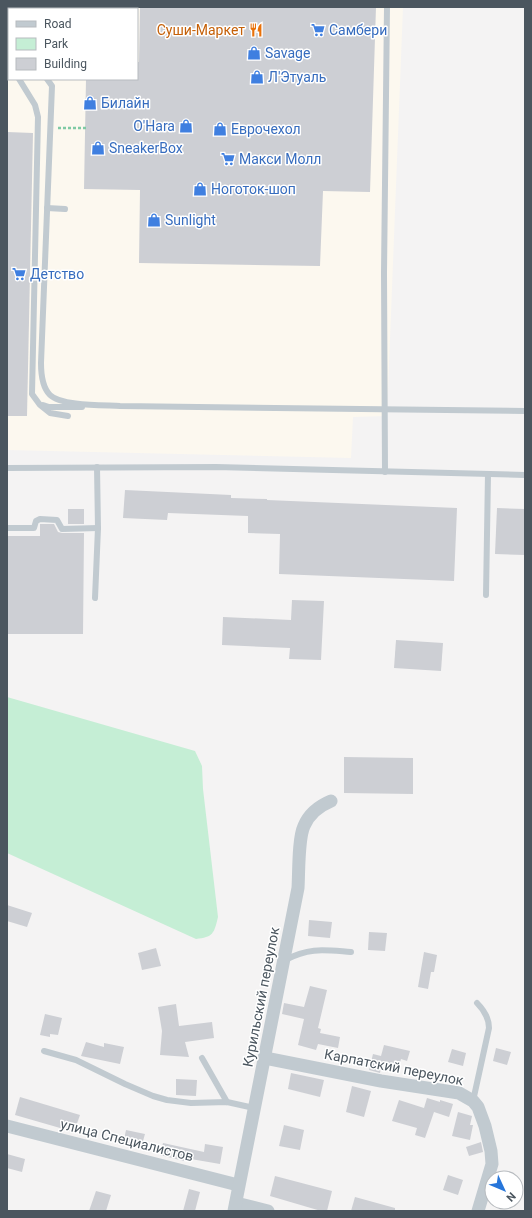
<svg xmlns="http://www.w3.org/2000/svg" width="532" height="1218" viewBox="0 0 532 1218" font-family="Roboto,sans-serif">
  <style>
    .commercial { fill: #fcf8ef }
    .green { fill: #c5eed5 }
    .building { fill: #cdcfd4 }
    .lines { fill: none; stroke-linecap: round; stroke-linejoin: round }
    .path { stroke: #7fcaa5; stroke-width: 2.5; stroke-dasharray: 3 2; stroke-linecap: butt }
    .lane { stroke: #c1cad0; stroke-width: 6 }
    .street { stroke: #c1cad0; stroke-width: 13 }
    .labels { text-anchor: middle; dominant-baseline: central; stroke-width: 3; stroke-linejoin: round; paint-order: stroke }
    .food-label { font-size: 14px; fill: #c56008; stroke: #fff; text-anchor: end }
    .shop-label { font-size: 14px; fill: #366cbe; stroke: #fff; text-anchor: start }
    .street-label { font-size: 14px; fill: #4b565f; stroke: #fff }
  </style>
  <rect width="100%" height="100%" fill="#f4f3f3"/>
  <!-- commercial -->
  <polygon class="commercial" points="79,7 403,7 387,416 353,417 351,458 7,450 7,75 9,73 9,79 137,79 137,9 76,9"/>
  <!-- green -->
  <path class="green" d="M7,697L195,751L202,766L203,789L218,917C214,934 213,937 196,939L7,853Z"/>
  <!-- building -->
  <g class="building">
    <polygon points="140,7 376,7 370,192 323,191 320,266 139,263 140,190 84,189 86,79 137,79 137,62 139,62"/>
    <polygon points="7,132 33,133 27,416 7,416"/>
    <polygon points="125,490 231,495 231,498 267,499 267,500 457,508 454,581 279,574 280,534 248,533 248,516 168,513 167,520 123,518"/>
    <polygon points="497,508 525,509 525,555 495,554"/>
    <polygon points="68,509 84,509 84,524 65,524 68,524"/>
    <polygon points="40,524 54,524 58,532 62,533 84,533 83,634 7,634 7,536 40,536"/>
    <polygon points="292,600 324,601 321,660 289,659 290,648 222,645 223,617 291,620"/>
    <polygon points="396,640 443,643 441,671 394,668"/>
    <polygon points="344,757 413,758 413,794 344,793"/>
    <polygon points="7,905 32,913 27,927 7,921"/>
    <polygon points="309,920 332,922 330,938 308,936"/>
    <polygon points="369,932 387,933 385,951 368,950"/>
    <polygon points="156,948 161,966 142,970 138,953"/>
    <polygon points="424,952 437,955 434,972 431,972 428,989 418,987"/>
    <polygon points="310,986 327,990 318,1028 321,1029 320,1033 340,1037 338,1048 318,1044 316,1050 298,1045 304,1019 282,1014 284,1003 304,1007"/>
    <polygon points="176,1004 179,1026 212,1022 214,1038 185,1042 189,1057 160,1055 162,1031 158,1007"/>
    <polygon points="45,1014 62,1018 58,1035 50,1034 50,1037 40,1035"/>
    <polygon points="86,1042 104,1047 104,1043 124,1047 120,1064 81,1056"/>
    <polygon points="384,1045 410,1051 407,1061 401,1059 399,1066 382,1062 380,1073 369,1070 373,1054 381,1056"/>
    <polygon points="496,1048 511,1052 507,1065 493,1061"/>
    <polygon points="452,1049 466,1053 463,1066 448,1062"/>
    <polygon points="291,1073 324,1080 320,1097 288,1089"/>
    <polygon points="176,1079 197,1080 196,1096 176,1095"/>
    <polygon points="352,1086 371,1091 364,1117 346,1112"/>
    <polygon points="20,1097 80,1115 74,1132 15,1115"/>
    <polygon points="427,1098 440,1102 440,1100 453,1104 449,1117 434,1112 425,1138 415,1135 417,1128 392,1121 399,1100 424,1108"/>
    <polygon points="458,1112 472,1116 470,1125 473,1125 470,1140 452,1136"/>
    <polygon points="284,1125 304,1130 300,1150 279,1146"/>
    <polygon points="126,1130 145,1134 141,1148 123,1144"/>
    <polygon points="481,1142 483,1152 469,1156 466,1147"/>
    <polygon points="163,1143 204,1152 205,1144 223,1147 220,1164 185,1158 184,1161 160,1155"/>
    <polygon points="7,1154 25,1159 22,1172 7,1168"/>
    <polygon points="448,1175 463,1180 458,1195 443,1190"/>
    <polygon points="275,1176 332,1191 327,1211 321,1211 270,1196"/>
    <polygon points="189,1189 200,1192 195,1211 183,1211"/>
    <polygon points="96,1191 111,1195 106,1211 89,1211"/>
    <polygon points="355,1197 395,1208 395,1211 351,1211"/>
  </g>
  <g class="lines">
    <!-- path -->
    <g class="path">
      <polyline points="67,9 69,7"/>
      <polyline points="58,128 86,128"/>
    </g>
    <!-- lane -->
    <g class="lane">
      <polyline points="7,11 9,13"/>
      <polyline points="7,59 9,62"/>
      <polyline points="19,79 35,105 38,117 32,394 40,405 50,413 68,416"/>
      <path d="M47,79L52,86L41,363C41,373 42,387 50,395C61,406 104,405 120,406L525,411"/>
      <polyline points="47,208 65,209"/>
      <polyline points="43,405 49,407 82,407"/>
      <polyline points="7,468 216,467 525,475"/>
      <polyline points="385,472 384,273 387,7"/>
      <polyline points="7,528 34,528 36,521 40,519 57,520 62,529 98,528"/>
      <polyline points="486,595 488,474"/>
      <polyline points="95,598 98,528 97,467"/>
      <path d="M285,960C310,947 324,950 351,952"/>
      <polyline points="44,1051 76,1060 125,1084 153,1096 167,1100 191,1103 227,1102 254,1108"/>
      <polyline points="202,1058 227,1102"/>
      <path d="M473,1101L489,1028C489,1018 485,1011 477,1003"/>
    </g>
    <!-- street -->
    <g class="street">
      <polyline points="40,9 42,7"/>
      <polyline points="7,41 9,39"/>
      <polyline points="265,1058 381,1081 459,1093 473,1101 478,1107 485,1126 491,1151 492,1164 478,1211"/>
      <polyline points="7,1126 238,1185"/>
      <polyline points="236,1203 268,1211"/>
      <path d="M234,1211L298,888C299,873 298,839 304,826C309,814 319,806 331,801"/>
    </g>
  </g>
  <!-- icons -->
  <defs>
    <g id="restaurant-bare" transform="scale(1.08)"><path d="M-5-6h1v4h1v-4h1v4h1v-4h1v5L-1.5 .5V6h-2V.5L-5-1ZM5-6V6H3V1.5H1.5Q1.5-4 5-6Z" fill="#e8710a" stroke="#fff" stroke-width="2.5" paint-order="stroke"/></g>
    <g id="supermarket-bare" transform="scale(1.08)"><path d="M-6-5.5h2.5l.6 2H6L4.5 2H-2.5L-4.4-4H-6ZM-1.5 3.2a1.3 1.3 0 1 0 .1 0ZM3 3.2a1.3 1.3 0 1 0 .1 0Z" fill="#3f7fe0" stroke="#fff" stroke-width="2.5" paint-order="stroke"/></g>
    <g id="shop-bare" transform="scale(1.08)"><path d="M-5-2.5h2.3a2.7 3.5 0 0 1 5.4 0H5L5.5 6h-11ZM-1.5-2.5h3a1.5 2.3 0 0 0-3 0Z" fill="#3f7fe0" stroke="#fff" stroke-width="2.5" paint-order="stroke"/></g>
  </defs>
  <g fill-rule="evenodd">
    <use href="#restaurant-bare" x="256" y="30"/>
    <use href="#supermarket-bare" x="318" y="30"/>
    <use href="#shop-bare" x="254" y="53"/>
    <use href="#shop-bare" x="257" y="77"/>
    <use href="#shop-bare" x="90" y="103"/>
    <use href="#shop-bare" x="186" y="126"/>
    <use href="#shop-bare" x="220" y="129"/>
    <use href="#shop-bare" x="98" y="148"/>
    <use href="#supermarket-bare" x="228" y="159"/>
    <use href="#shop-bare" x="200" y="189"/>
    <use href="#shop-bare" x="154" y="220"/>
    <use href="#supermarket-bare" x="19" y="274"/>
  </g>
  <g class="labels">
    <!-- food labels -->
    <g class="food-label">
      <text x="245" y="30">Суши-Маркет</text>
    </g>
    <!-- shop labels -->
    <g class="shop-label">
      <text x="329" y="30">Самбери</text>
      <text x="265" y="53">Savage</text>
      <text x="268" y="77">Л'Этуаль</text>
      <text x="101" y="103">Билайн</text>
      <text x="175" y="126" text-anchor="end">O'Hara</text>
      <text x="231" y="129">Еврочехол</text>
      <text x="109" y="148">SneakerBox</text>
      <text x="239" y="159">Макси Молл</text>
      <text x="211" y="189">Ноготок-шоп</text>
      <text x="165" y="220">Sunlight</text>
      <text x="30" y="274">Детство</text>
    </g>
    <!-- street labels -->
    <g class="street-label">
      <text transform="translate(261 997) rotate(-79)">Курильский переулок</text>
      <text transform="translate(394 1067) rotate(11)">Карпатский переулок</text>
      <text transform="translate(127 1140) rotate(14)">улица Специалистов</text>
    </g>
  </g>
  <!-- border -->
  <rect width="532" height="1218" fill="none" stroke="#4b565f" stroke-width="16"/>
  <!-- legend -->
  <rect x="8" y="8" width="130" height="72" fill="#ffffff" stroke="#b7bbbf"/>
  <rect x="16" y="21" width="20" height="6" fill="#c1cad0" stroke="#b7bbbf"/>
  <text x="44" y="28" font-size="12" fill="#4b565f">Road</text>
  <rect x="16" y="38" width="20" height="12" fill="#c5eed5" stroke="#b7bbbf"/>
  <text x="44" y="48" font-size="12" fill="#4b565f">Park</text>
  <rect x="16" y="58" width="20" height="12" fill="#cdcfd4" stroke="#b7bbbf"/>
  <text x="44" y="68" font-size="12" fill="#4b565f">Building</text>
  <!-- north arrow -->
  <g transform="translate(504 1190) rotate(134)"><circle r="19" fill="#ffffff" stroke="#b7bbbf"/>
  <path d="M0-3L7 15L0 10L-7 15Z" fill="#2776da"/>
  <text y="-6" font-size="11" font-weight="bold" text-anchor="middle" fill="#4b565f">N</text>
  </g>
</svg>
